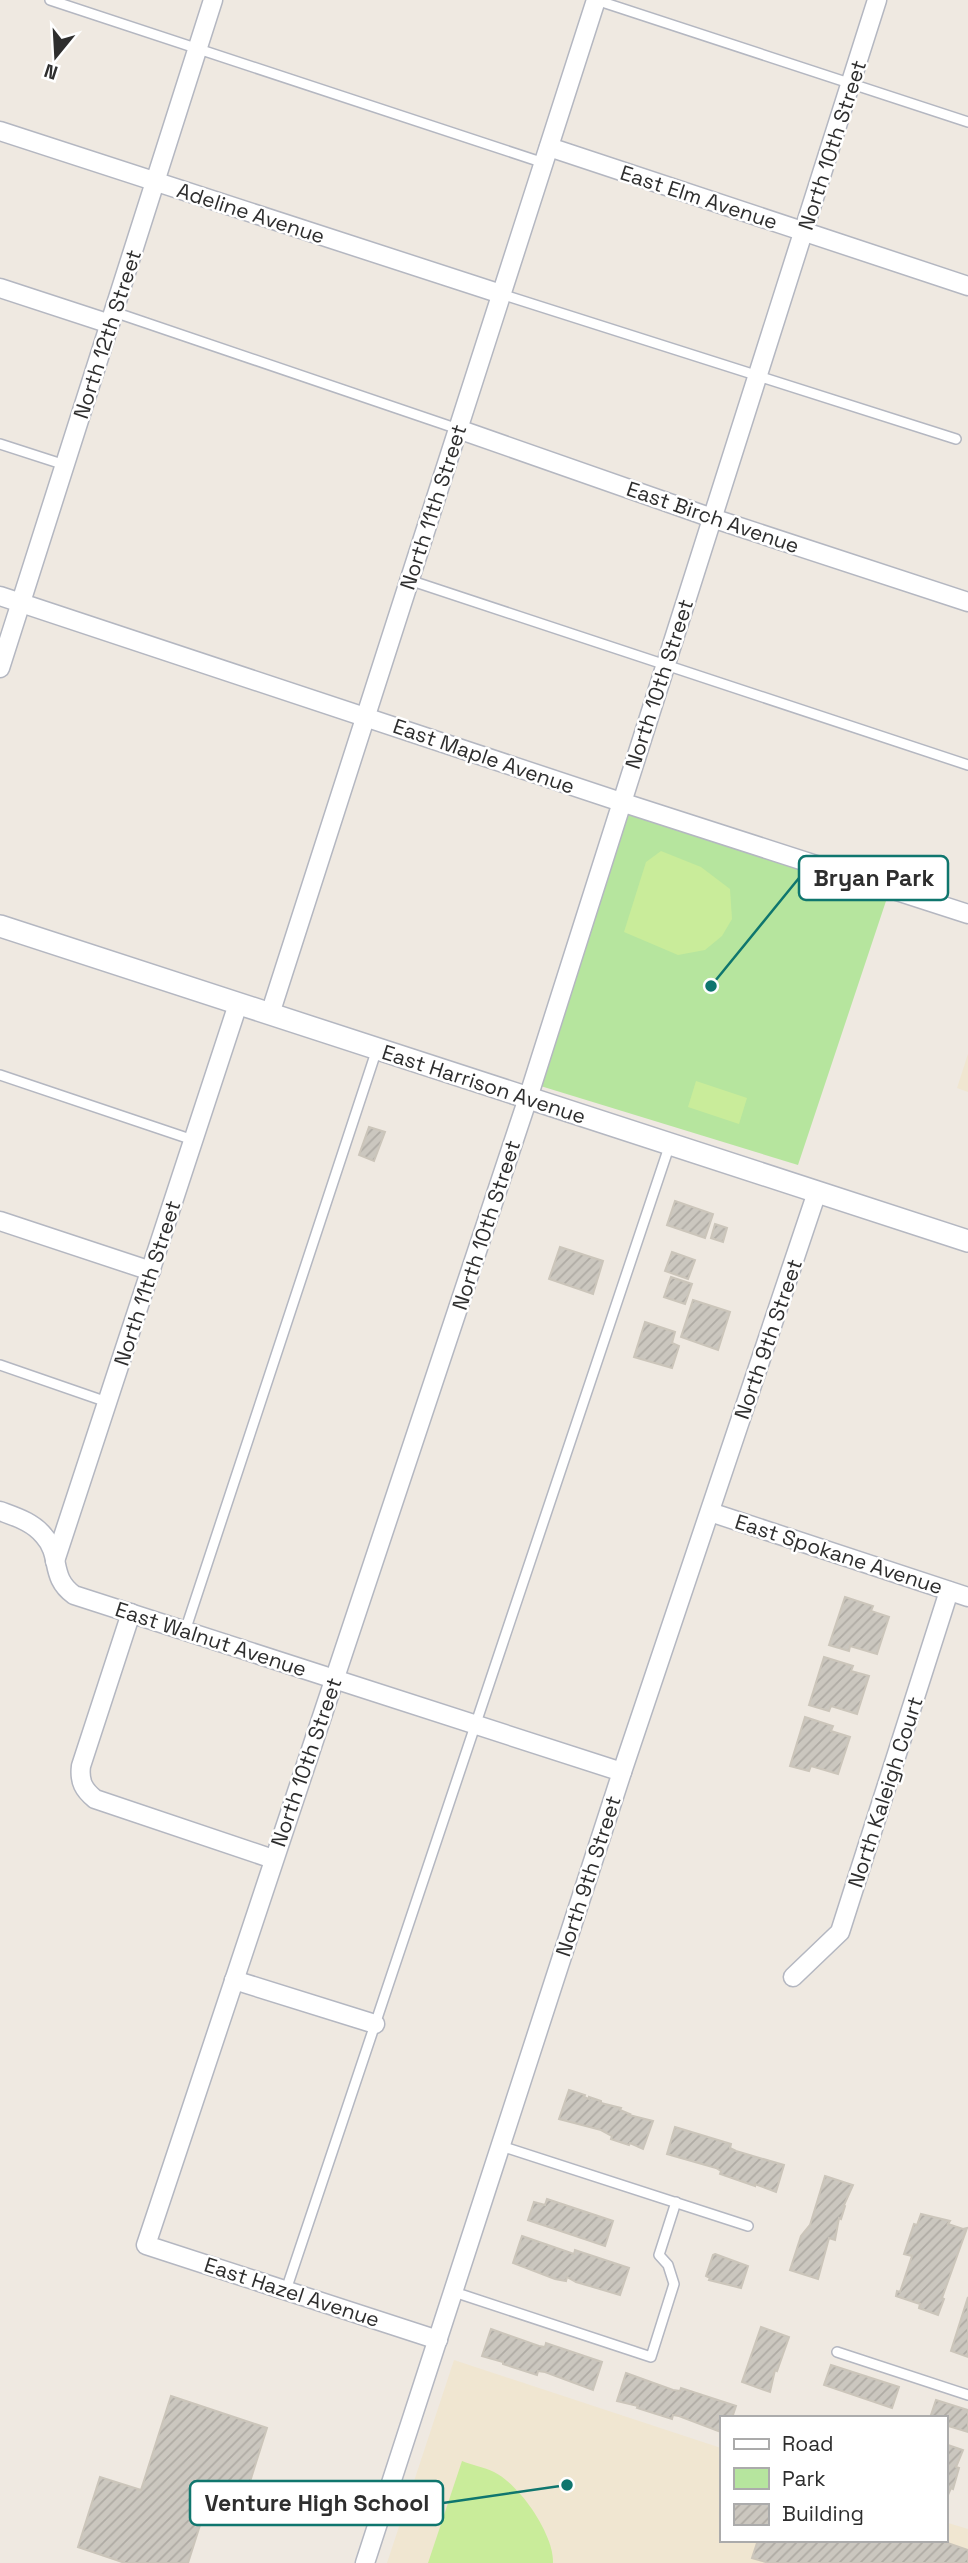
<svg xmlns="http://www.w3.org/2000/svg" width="968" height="2563" viewBox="0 0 968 2563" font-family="'Space Grotesk',sans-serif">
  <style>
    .education { fill: #f0e6d1 }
    .park { fill: #b6e59e }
    .pitch { fill: #c9ec9a }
    .building { fill: url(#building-hatch); stroke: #cbc5ba; stroke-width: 2 }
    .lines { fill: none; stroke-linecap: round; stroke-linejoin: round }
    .service-casing { stroke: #b4b7c1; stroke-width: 12 }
    .minor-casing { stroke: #b4b7c1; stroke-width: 21 }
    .tertiary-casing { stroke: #b4b7c1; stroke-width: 24 }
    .service { stroke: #fff; stroke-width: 9 }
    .minor { stroke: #fff; stroke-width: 18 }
    .tertiary { stroke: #fff; stroke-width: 21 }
    .labels { text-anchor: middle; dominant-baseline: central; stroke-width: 5; stroke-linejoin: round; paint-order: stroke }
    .street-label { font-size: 21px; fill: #2e2e2e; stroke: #fff }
    .leader { fill: none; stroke: #0f766e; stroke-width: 2.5 }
    .callout-dot { fill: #0f766e; stroke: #fff; stroke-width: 2.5 }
    .callout { fill: #fff; stroke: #0f766e; stroke-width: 2.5 }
    .callout-label { font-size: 23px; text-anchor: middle; font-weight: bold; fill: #2e2e2e }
  </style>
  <defs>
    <pattern id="building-hatch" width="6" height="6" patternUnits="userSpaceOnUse" patternTransform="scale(1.75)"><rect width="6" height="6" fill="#cbc7bf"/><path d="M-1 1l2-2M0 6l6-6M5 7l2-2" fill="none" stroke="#afaba4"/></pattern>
  </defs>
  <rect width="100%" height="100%" fill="#efe9e1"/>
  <!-- education -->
  <g class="education">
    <polygon points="968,1054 968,1092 957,1088"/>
    <polygon points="454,2360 721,2448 721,2540 945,2540 945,2522 968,2529 968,2563 387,2563"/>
  </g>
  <!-- park -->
  <polygon class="park" points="621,802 890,889 798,1165 534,1084"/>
  <!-- pitch -->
  <g class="pitch">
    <polygon points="661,851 701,867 730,889 732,919 722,936 705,950 678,955 624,932 646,862"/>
    <polygon points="696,1081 747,1098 739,1124 688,1107"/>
    <path d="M462,2461C472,2465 484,2467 494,2472C520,2485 554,2534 553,2563H428Z"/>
  </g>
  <!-- building -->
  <g class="building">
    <polygon points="369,1127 385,1132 374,1161 359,1155"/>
    <polygon points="675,1201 713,1214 705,1238 667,1225"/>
    <polygon points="715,1224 727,1228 723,1242 711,1238"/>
    <polygon points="560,1247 603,1261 593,1294 549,1279"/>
    <polygon points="672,1252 695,1260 688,1279 665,1271"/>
    <polygon points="671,1277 692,1284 685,1304 664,1297"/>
    <polygon points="693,1300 730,1312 718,1350 681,1337"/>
    <polygon points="645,1322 675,1332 672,1343 679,1346 672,1368 634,1357"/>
    <polygon points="845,1597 873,1606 871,1611 889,1617 877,1654 850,1646 849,1651 829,1645"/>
    <polygon points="824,1657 853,1666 851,1671 869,1676 857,1714 831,1706 829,1711 809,1705"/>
    <polygon points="805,1717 833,1726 831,1731 850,1737 838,1774 811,1766 809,1771 790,1766"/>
    <polygon points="569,2090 585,2095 584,2097 589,2099 589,2097 601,2101 601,2103 621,2108 620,2110 630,2114 629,2115 653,2121 643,2149 630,2143 629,2145 611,2139 612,2136 601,2130 559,2119"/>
    <polygon points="675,2127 731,2144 730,2148 736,2151 784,2165 776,2192 755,2184 755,2186 720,2174 721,2171 716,2168 667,2154"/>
    <polygon points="825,2176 853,2185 844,2205 845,2206 841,2219 839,2218 835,2240 829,2238 818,2279 790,2270 801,2236 810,2225"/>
    <polygon points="547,2199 613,2221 605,2246 528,2220 534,2202 545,2205"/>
    <polygon points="921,2214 950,2221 948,2224 963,2229 967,2228 942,2298 944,2299 938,2315 919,2308 920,2304 896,2296 897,2291 900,2292 912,2256 904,2254 914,2224 917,2225"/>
    <polygon points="522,2236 574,2254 575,2250 629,2268 620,2295 576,2282 567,2277 566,2281 555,2279 513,2263"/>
    <polygon points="715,2254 748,2266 741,2288 709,2280 710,2278 706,2276 713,2255"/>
    <polygon points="968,2297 968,2357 951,2351"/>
    <polygon points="761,2327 789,2337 777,2371 775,2370 770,2392 742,2382"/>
    <polygon points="491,2329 539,2346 545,2347 546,2343 602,2362 593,2390 545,2372 538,2371 537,2375 503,2364 503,2362 482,2356"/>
    <polygon points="831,2365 899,2387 892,2408 824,2385"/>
    <polygon points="626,2373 673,2390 680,2391 681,2388 736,2406 732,2418 721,2418 721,2432 679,2416 673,2415 672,2419 637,2408 638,2406 617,2401"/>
    <polygon points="171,2396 267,2428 241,2510 208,2500 188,2563 125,2563 78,2547 100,2477 141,2490"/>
    <polygon points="936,2400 968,2410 968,2432 945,2425 945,2418 930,2418"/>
    <polygon points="945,2444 963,2450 956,2467 959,2468 953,2489 951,2488 948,2495 945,2494"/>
    <polygon points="758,2540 939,2540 968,2550 968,2563 769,2563 752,2558"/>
  </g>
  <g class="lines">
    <!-- service casing -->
    <g class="service-casing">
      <g id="service">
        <polyline points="50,0 544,163"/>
        <polyline points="596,0 968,122"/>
        <polyline points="501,294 956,439"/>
        <polyline points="114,312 458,429"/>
        <polyline points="0,444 65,465"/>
        <polyline points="409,580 968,765"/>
        <polyline points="0,1075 193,1140"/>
        <polyline points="0,1365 107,1402"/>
        <polyline points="185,1631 377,1049"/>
        <polyline points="501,2146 748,2226"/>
        <polyline points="286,2290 670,1144"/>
        <polyline points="454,2292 651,2357 674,2284 668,2265 659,2255 676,2202"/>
        <polyline points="837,2352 968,2395"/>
      </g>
    </g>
    <!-- minor casing -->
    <g class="minor-casing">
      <g id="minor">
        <polyline points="0,131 501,294"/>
        <polyline points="549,147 968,286"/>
        <polyline points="0,288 110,324"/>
        <polyline points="458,429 712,518 968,602"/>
        <polyline points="0,596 621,802 968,914"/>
        <polyline points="0,668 213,0"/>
        <polyline points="270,1014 596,0"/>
        <polyline points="0,1221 151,1271"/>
        <path d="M0,1511C16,1517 33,1522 44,1536C62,1556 49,1577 74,1595L622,1772"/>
        <polyline points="710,1512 968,1597"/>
        <polyline points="55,1561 238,1004"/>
        <path d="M131,1613L81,1766C79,1782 84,1790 95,1799L273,1859"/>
        <polyline points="793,1977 840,1932 949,1591"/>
        <polyline points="234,1980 375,2024"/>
        <polyline points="438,2340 146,2245 528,1098 877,0"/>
        <polyline points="365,2563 622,1772 817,1192"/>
      </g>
    </g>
    <!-- tertiary casing -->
    <g class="tertiary-casing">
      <polyline id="tertiary" points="0,926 968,1241"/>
    </g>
    <!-- service -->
    <use href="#service" class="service"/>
    <!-- minor -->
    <use href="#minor" class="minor"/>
    <!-- tertiary -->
    <use href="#tertiary" class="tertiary"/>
  </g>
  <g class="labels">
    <!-- street labels -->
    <g class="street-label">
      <text transform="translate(832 145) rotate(-72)">North 10th Street</text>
      <text transform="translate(699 197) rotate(18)">East Elm Avenue</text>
      <text transform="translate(251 213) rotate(18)">Adeline Avenue</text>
      <text transform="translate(107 334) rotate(-72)">North 12th Street</text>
      <text transform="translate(433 507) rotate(-72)">North 11th Street</text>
      <text transform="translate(713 517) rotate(19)">East Birch Avenue</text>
      <text transform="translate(659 684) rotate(-72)">North 10th Street</text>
      <text transform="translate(484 756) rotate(19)">East Maple Avenue</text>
      <text transform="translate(484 1084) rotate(18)">East Harrison Avenue</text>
      <text transform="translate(486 1225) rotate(-72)">North 10th Street</text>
      <text transform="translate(147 1283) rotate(-72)">North 11th Street</text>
      <text transform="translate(768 1339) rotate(-71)">North 9th Street</text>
      <text transform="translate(839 1554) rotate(18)">East Spokane Avenue</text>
      <text transform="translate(211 1639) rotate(18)">East Walnut Avenue</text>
      <text transform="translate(306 1762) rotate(-71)">North 10th Street</text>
      <text transform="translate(885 1792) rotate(-72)">North Kaleigh Court</text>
      <text transform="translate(588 1876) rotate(-72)">North 9th Street</text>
      <text transform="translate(292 2292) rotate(18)">East Hazel Avenue</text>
    </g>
  </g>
  <!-- callouts -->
  <path class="leader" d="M711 986L799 878M567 2485L443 2503"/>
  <g class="callout-dot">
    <circle cx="711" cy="986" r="7"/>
    <circle cx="567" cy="2485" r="7"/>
  </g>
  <g class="callout">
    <rect x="799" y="856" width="149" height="44" rx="7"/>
    <rect x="190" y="2481" width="253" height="44" rx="7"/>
  </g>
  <g class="callout-label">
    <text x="874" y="886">Bryan Park</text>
    <text x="317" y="2511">Venture High School</text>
  </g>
  <!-- legend -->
  <rect x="720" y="2416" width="228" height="126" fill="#ffffff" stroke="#ababab" stroke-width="2"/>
  <rect x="734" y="2439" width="35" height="10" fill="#ffffff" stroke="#ababab" stroke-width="2"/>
  <text x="782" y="2451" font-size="21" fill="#2e2e2e">Road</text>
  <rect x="734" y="2468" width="35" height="21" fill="#b6e59e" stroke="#ababab" stroke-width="2"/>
  <text x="782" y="2486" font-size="21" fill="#2e2e2e">Park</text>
  <rect x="734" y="2504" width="35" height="21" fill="url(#building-hatch)" stroke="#ababab" stroke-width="2"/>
  <text x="782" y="2521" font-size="21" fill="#2e2e2e">Building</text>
  <!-- north arrow -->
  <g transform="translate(56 56) rotate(198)" stroke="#ffffff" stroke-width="5" paint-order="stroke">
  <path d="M0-5L12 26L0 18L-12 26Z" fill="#2e2e2e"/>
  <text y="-10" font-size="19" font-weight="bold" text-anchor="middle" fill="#2e2e2e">N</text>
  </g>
</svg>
